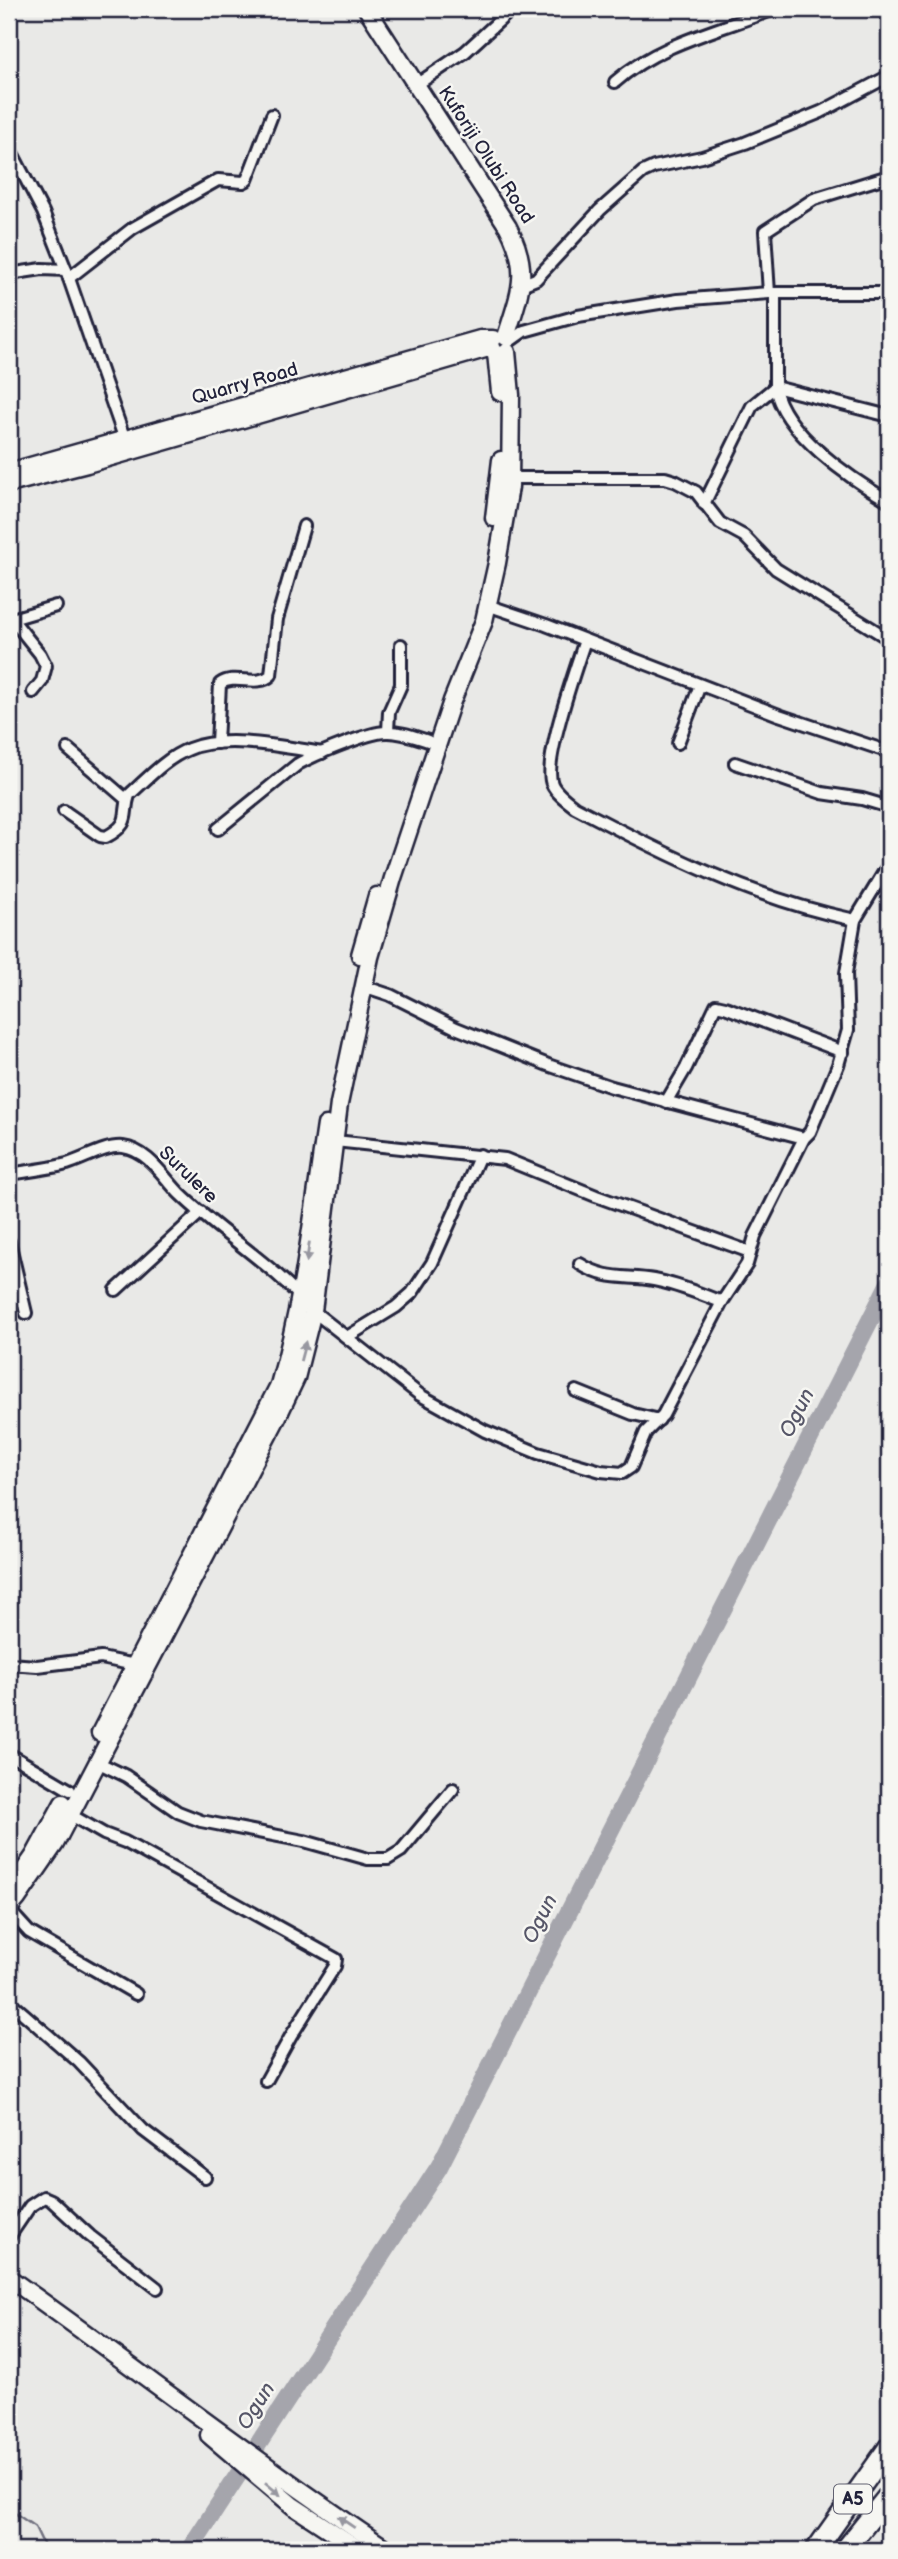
<svg xmlns="http://www.w3.org/2000/svg" width="898" height="2559" viewBox="0 0 898 2559" font-family="'Balsamiq Sans',sans-serif">
  <style>
    .lines { fill: none; stroke-linecap: round; stroke-linejoin: round }
    .stream { stroke: #71717f; stroke-width: 2.5 }
    .river { stroke: #a5a5ac; stroke-width: 18 }
    .street-casing { stroke: #22223b; stroke-width: 16 }
    .secondary-casing { stroke: #22223b; stroke-width: 21 }
    .highway-casing { stroke: #22223b; stroke-width: 24 }
    .street { stroke: #f6f6f2; stroke-width: 10 }
    .secondary { stroke: #f6f6f2; stroke-width: 16 }
    .highway { stroke: #f6f6f2; stroke-width: 19 }
    .oneway { fill: #9797a0 }
    .labels { text-anchor: middle; dominant-baseline: central; stroke-width: 5; stroke-linejoin: round; paint-order: stroke }
    .shield { fill: #f6f6f2; stroke: #626272; stroke-width: 2 }
    .shield-label { font-size: 18px; font-weight: bold; fill: #22223b }
    .street-label { font-size: 19px; fill: #22223b; stroke: #f6f6f2 }
    .water-label { font-size: 21px; font-style: italic; fill: #565668; stroke: #f6f6f2 }
  </style>
  <rect width="100%" height="100%" fill="#e9e9e7"/>
  <filter id="ink" filterUnits="userSpaceOnUse"><feTurbulence type="fractalNoise" baseFrequency=".0143" numOctaves="2"/><feDisplacementMap in="SourceGraphic" scale="14" xChannelSelector="R" yChannelSelector="G"/><feConvolveMatrix kernelMatrix="1 2 1 2 8 2 1 2 1" color-interpolation-filters="sRGB"/></filter>
  <g filter="url(#ink)">
    <g class="lines">
      <!-- stream -->
      <polyline class="stream" points="9,2509 35,2527 46,2550"/>
      <!-- river -->
      <polyline class="river" points="189,2550 439,2167 889,1283"/>
      <!-- street casing -->
      <g class="street-casing">
        <g id="street">
          <path d="M615,82C659,43 721,30 774,9"/>
          <polyline points="416,85 465,52 512,9"/>
          <polyline points="9,147 43,212 66,270 125,440"/>
          <polyline points="9,274 42,269 66,270"/>
          <polyline points="69,278 133,228 218,180 243,182 247,180 272,115"/>
          <polyline points="521,285 536,279 600,210 643,172 654,167 702,157 745,143 821,112 889,76"/>
          <polyline points="769,293 765,231 814,199 889,176"/>
          <path d="M775,293V387C783,433 851,479 889,501"/>
          <polyline points="510,341 524,331 578,316 678,300 769,293 889,293"/>
          <polyline points="510,478 665,478 675,481 696,492 720,523 744,536 776,569 889,639"/>
          <polyline points="704,504 752,406 775,387 889,416"/>
          <polyline points="487,605 546,625 779,715 889,752"/>
          <polyline points="9,616 12,619 56,606"/>
          <polyline points="12,619 40,654 46,666 42,681 33,692"/>
          <path d="M585,640C577,665 542,762 552,784C556,793 567,801 575,807C666,855 754,899 855,920"/>
          <polyline points="388,731 389,712 401,685 401,645"/>
          <path d="M217,743L220,684C235,673 258,688 271,675L277,619L304,526"/>
          <polyline points="678,743 700,685"/>
          <polyline points="68,749 127,800"/>
          <polyline points="735,763 822,793 862,799 889,807"/>
          <path d="M64,811L100,836L106,837C133,822 122,816 129,795C147,779 166,758 189,749C225,734 284,747 322,753"/>
          <path d="M218,829L298,764C314,755 369,732 386,732C400,731 415,737 428,741"/>
          <polyline points="363,986 390,995 456,1028 548,1065 612,1087 804,1138"/>
          <polyline points="666,1102 686,1068 716,1005 725,1007 843,1052"/>
          <polyline points="335,1141 505,1159 596,1196 750,1252"/>
          <path d="M9,1174C28,1171 48,1169 67,1164C84,1159 106,1145 123,1147C148,1150 164,1178 180,1194C222,1235 276,1266 313,1311L420,1395L485,1431L538,1453L601,1471L622,1473L631,1467L646,1432L663,1415L722,1302L747,1264L755,1236L804,1138L810,1132L838,1065L848,1030L846,973L855,920L889,864"/>
          <polyline points="9,1241 26,1313"/>
          <path d="M580,1264C607,1281 626,1275 654,1280C677,1284 700,1294 722,1302"/>
          <polyline points="116,1290 201,1212"/>
          <polyline points="347,1337 396,1307 412,1293 432,1263 480,1155"/>
          <polyline points="576,1391 633,1414 659,1420"/>
          <polyline points="9,1664 37,1666 101,1658 135,1665"/>
          <polyline points="9,1754 70,1790"/>
          <polyline points="97,1762 126,1776 178,1812 201,1821 304,1841 368,1859 388,1859 401,1851 453,1789"/>
          <polyline points="69,1814 104,1834 125,1842 336,1959 335,1966 291,2036 266,2081"/>
          <polyline points="9,1910 29,1932 136,1994"/>
          <polyline points="9,2001 79,2062 143,2130 205,2177"/>
          <polyline points="9,2237 30,2206 44,2197 51,2200 90,2236 157,2288"/>
        </g>
      </g>
      <!-- secondary casing -->
      <g class="secondary-casing">
        <g id="secondary">
          <path d="M367,9L508,227C531,271 520,292 506,337"/>
          <polyline points="496,353 500,392"/>
          <polyline points="9,472 480,339 493,339"/>
          <polyline points="9,484 87,464 492,347"/>
          <polyline points="494,518 501,460"/>
          <polyline points="360,955 377,896"/>
          <path d="M100,1733L279,1385C304,1300 313,1212 326,1125"/>
          <polyline points="9,1892 34,1856 63,1803"/>
          <polyline points="9,1908 17,1899 55,1844 278,1416 296,1378 313,1311 339,1104 370,957 393,878 452,701 484,621 497,563 510,487 511,395 507,352"/>
          <path d="M9,2278C136,2368 259,2464 388,2550"/>
          <polyline points="209,2435 293,2506 360,2550"/>
        </g>
      </g>
      <!-- highway casing -->
      <g class="highway-casing">
        <g id="highway">
          <polyline points="816,2550 889,2447"/>
          <polyline points="845,2550 889,2495"/>
        </g>
      </g>
      <!-- street -->
      <use href="#street" class="street"/>
      <!-- secondary -->
      <use href="#secondary" class="secondary"/>
      <!-- highway -->
      <use href="#highway" class="highway"/>
    </g>
    <!-- one-way arrows -->
    <defs><path id="oneway-solid" d="M-6-.8H1V-3.2L6.5 0L1 3.2V.8H-6Z" transform="scale(1.75)"/></defs>
    <g class="oneway">
      <use href="#oneway-solid" transform="translate(308 1252) rotate(98)"/>
      <use href="#oneway-solid" transform="translate(303 1351) rotate(-75)"/>
      <use href="#oneway-solid" transform="translate(273 2489) rotate(40)"/>
      <use href="#oneway-solid" transform="translate(346 2522) rotate(-146)"/>
    </g>
  </g>
  <g class="labels">
    <!-- shield labels -->
    <rect class="shield" x="834" y="2484.5" width="38" height="29" rx="5"/>
    <g class="shield-label">
      <text x="853" y="2499">A5</text>
    </g>
    <!-- street labels -->
    <g class="street-label">
      <text transform="translate(486 155) rotate(57)">Kuforiji Olubi Road</text>
      <text transform="translate(245 384) rotate(-16)">Quarry Road</text>
      <text transform="translate(188 1175) rotate(44)">Surulere</text>
    </g>
    <!-- water labels -->
    <g class="water-label">
      <text transform="translate(797 1413) rotate(-63)">Ogun</text>
      <text transform="translate(540 1919) rotate(-63)">Ogun</text>
      <text transform="translate(256 2406) rotate(-57)">Ogun</text>
    </g>
  </g>
  <!-- margin -->
  <rect width="898" height="2559" fill="none" stroke="#f6f6f2" stroke-width="35"/>
  <rect x="18" y="18" width="863" height="2524" fill="none" stroke="#22223b" stroke-width="2.5" filter="url(#ink)"/>
</svg>
